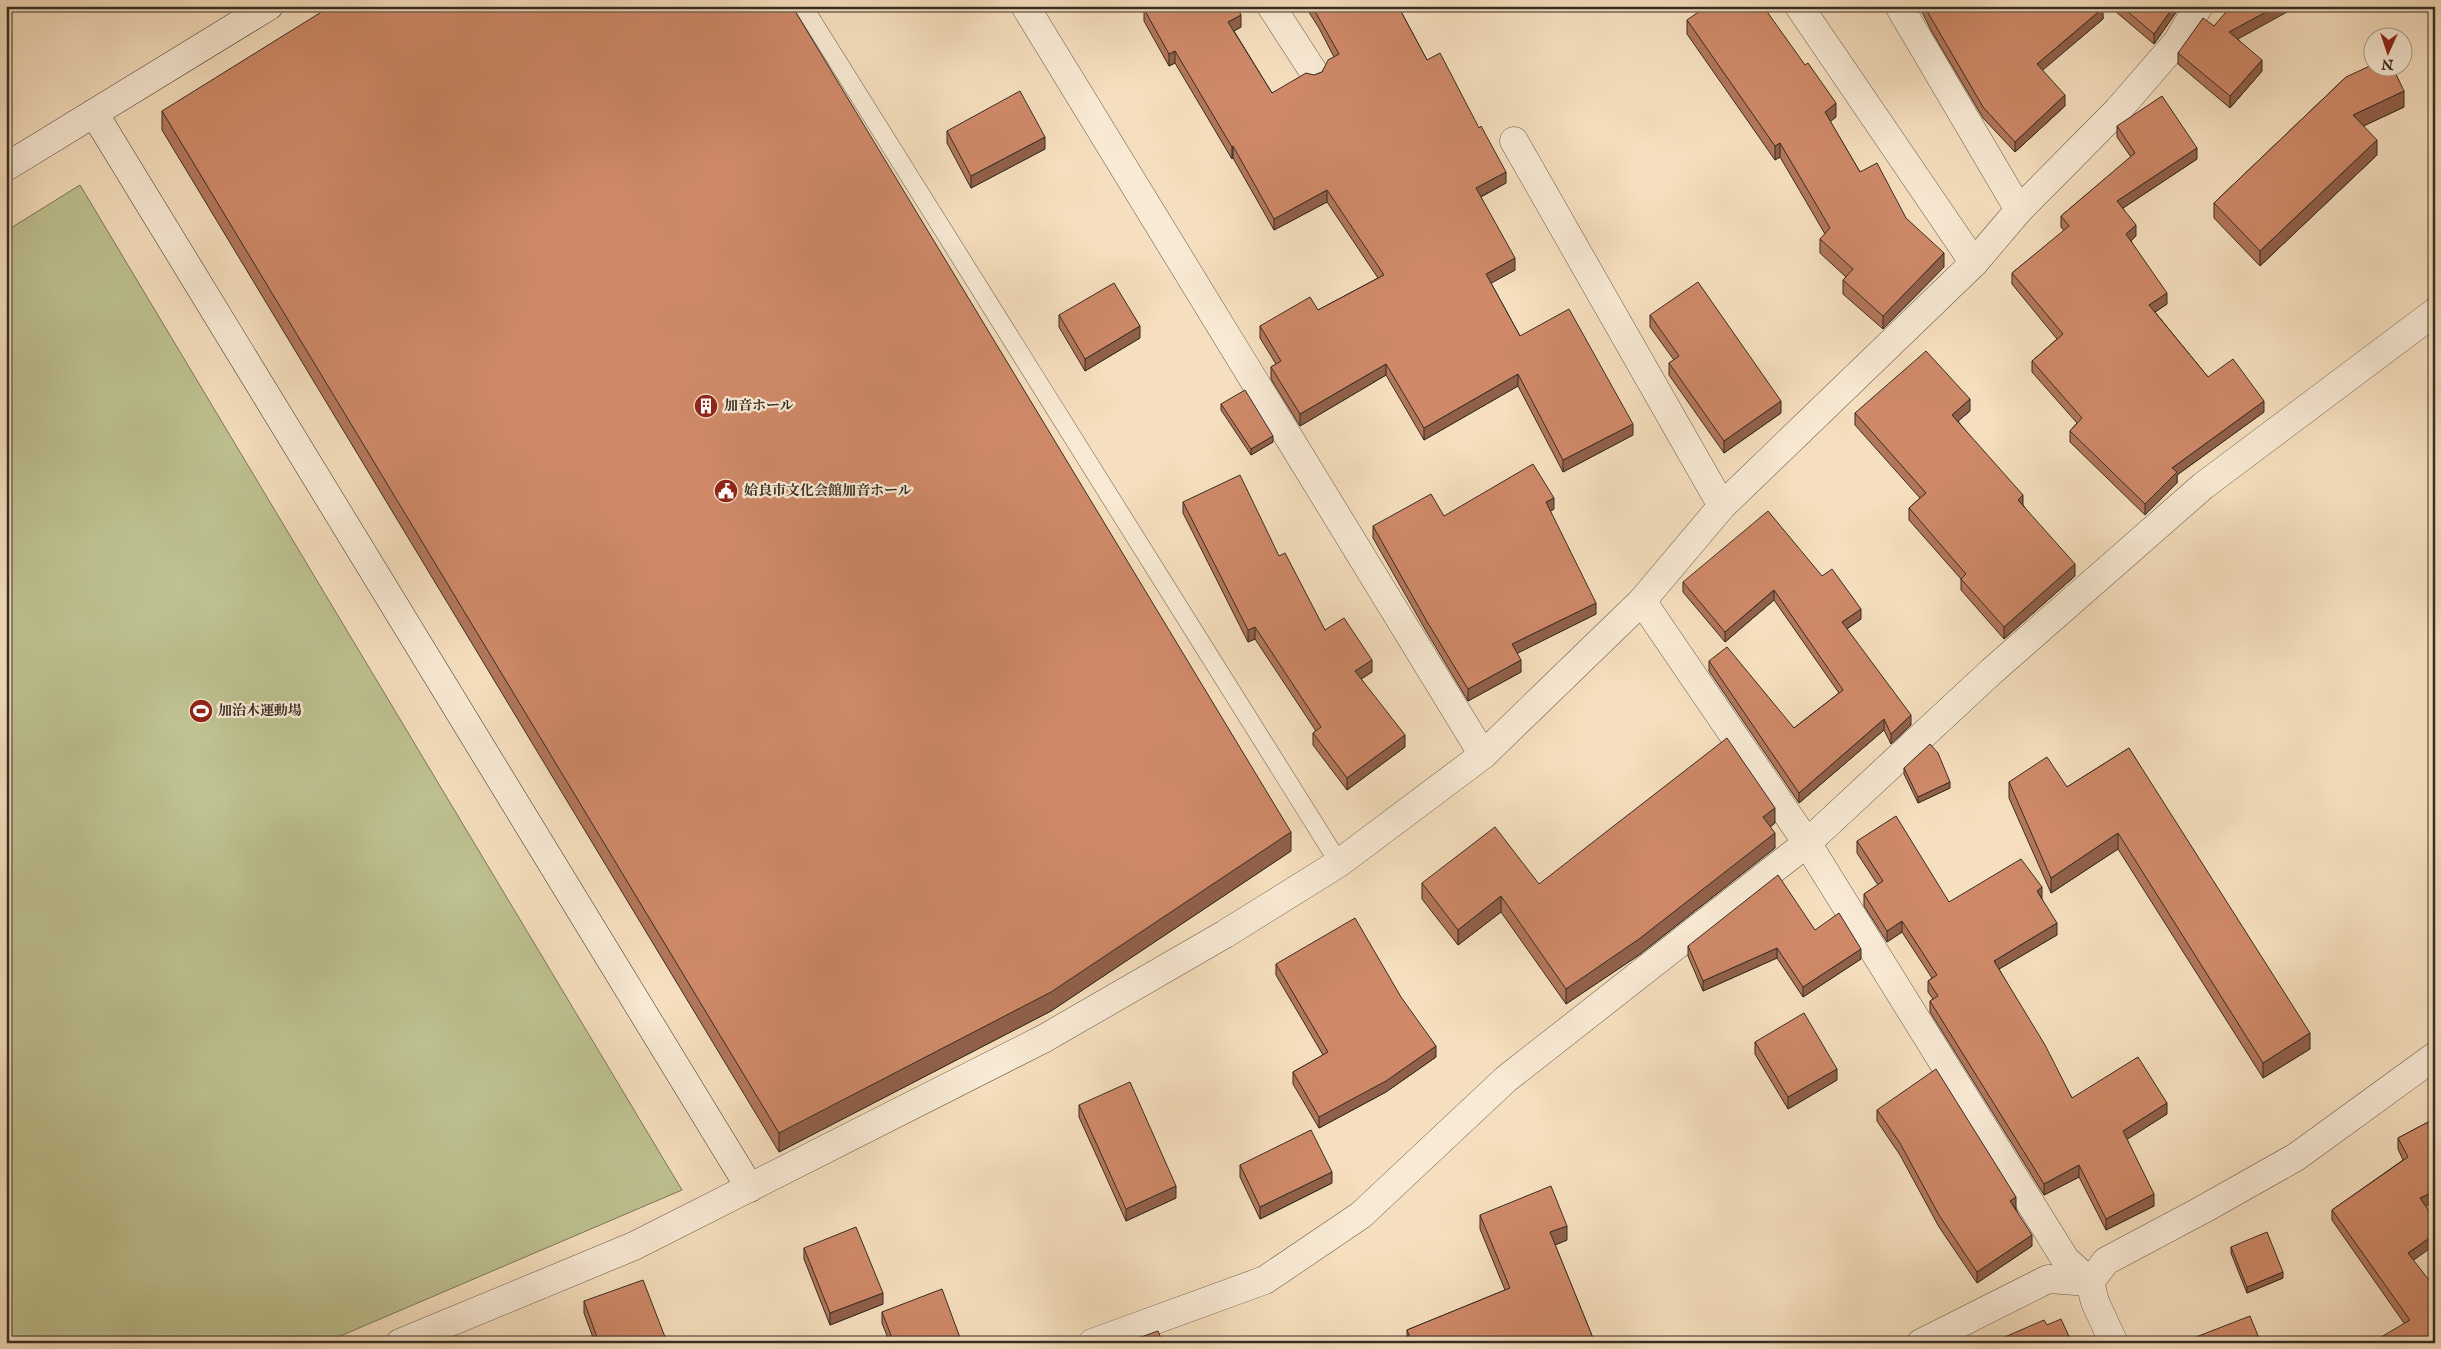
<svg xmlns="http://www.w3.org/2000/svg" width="2441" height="1349" viewBox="0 0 2441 1349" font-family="'IM FELL English','Noto Serif JP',serif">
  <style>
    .pitch { fill: #bec190; stroke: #7a775a }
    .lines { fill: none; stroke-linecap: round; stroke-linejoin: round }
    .lane-casing { stroke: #675a4a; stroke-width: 19 }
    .street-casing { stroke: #675a4a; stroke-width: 29 }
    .secondary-casing { stroke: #372d24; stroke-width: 29 }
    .lane { stroke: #f9ead5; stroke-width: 18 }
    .street { stroke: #f9ead5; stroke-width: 28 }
    .secondary { stroke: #f9ead5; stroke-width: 28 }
    .wall { fill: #b2765a; stroke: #372d24 }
    .shaded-wall { fill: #91604a; stroke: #372d24 }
    .building { fill: #cf8969; stroke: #372d24 }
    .labels { text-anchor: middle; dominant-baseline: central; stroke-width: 4.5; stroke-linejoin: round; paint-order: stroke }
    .poi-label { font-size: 14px; font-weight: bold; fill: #372d24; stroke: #f9ead5; text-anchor: start }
  </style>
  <rect width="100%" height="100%" fill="#f6dfbe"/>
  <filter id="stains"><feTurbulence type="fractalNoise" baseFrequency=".004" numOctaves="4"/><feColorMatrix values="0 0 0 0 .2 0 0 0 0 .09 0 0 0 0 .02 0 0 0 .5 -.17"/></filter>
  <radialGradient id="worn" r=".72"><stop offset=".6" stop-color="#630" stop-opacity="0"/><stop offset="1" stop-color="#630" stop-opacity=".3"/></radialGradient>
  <!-- pitch -->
  <polygon class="pitch" points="80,185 682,1190 324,1343 6,1343 6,231"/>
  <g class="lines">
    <!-- lane casing -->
    <g class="lane-casing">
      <polyline id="lane" points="803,6 1339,863"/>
    </g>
    <!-- street casing -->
    <g class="street-casing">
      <g id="street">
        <polyline points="1025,6 1483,755"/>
        <polyline points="1271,6 1313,71"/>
        <polyline points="1799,6 1974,263"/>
        <polyline points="1899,6 2019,210"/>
        <polyline points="1514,141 1722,506"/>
        <polyline points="1642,601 1807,843 2065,1259 2090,1282 2095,1302 2114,1343"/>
        <polyline points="2090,1282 2106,1261 2202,1210 2296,1157 2435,1056"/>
        <polyline points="400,1343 634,1246 1045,1038 1225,934 1339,863 1483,755 1642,601 1722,506 1974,263 2019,210 2118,110 2177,42 2199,6"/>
        <polyline points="1092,1343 1265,1280 1361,1215 1506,1079 1807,843 1992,671 2203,486 2435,312"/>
        <polyline points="1921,1343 2048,1279 2090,1282"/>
      </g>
    </g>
    <!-- secondary casing -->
    <g class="secondary-casing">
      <g id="secondary">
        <polyline points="94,113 750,1188"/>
        <polyline points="6,167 269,6"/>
      </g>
    </g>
    <!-- lane -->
    <use href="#lane" class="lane"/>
    <!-- street -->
    <use href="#street" class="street"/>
    <!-- secondary -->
    <use href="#secondary" class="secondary"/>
  </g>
  <!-- wall -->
  <g class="wall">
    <polygon points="1305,6 1398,6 1427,60 1506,183 1481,197 1515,270 1491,283 1520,336 1633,435 1563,472 1518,386 1424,440 1386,375 1300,426 1271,379 1271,367 1276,364 1260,338 1260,326 1318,310 1378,278 1327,202 1274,230 1233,158 1232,159 1175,63 1169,66 1144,21 1144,9 1241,27 1234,31 1272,93 1322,72 1334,57 1319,28"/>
    <polygon points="1919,6 2102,6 2103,19 2042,70 2065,106 2015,152 1983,118 1932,32"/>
    <polygon points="2109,6 2177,6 2177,11 2154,44"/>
    <polygon points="1687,20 1836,117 1830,121 1860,172 1906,218 1944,267 1883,329 1843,294 1843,280 1846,277 1820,253 1820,239 1825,234 1780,157 1775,160 1687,34"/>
    <polygon points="2214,26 2238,39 2262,71 2230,108 2178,64 2178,53"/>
    <polygon points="2346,77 2404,107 2363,126 2377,155 2260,266 2214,218 2214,203"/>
    <polygon points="162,111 1291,851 1051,1011 779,1152 162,130"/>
    <polygon points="2117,126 2197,159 2123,208 2136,236 2131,241 2167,304 2155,312 2208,377 2264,412 2177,475 2177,483 2145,515 2070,442 2070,431 2077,423 2032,372 2032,361 2057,339 2012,284 2012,273 2064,231 2061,227 2061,216 2131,157 2117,137"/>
    <polygon points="947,131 1045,149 971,188 947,143"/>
    <polygon points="1059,315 1140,338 1085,371 1059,327"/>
    <polygon points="1650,315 1781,413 1724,453 1669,375 1669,363 1674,360 1650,327"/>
    <polygon points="1221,404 1273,442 1251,455 1221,410"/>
    <polygon points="1970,411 1958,421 2023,505 2075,576 2004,639 1961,590 1961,579 1909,520 1909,508 1920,498 1855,425 1855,413"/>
    <polygon points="1183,502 1279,556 1325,630 1372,672 1361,679 1405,747 1347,790 1313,745 1313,733 1316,731 1255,639 1248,642 1183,513"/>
    <polygon points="1554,509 1550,511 1596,614 1517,653 1521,672 1468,701 1426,631 1373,538 1373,526 1444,516"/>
    <polygon points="1822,576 1861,619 1847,629 1911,725 1891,744 1884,730 1799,803 1709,671 1709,661 1794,728 1839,693 1774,600 1725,642 1683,592 1683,582"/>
    <polygon points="2129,748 2310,1049 2263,1078 2118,849 2051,893 2009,798 2009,782 2067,787"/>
    <polygon points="1904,768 1950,788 1918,803 1904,774"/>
    <polygon points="1775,823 1770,827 1775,848 1639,955 1566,1004 1501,912 1458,945 1422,899 1422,883 1539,884"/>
    <polygon points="1857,841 1949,902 2042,899 2057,935 1999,969 2072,1098 2167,1114 2127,1139 2154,1206 2106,1230 2079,1177 2044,1195 1930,1012 1930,1001 1933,999 1928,992 1928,981 1932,978 1902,932 1887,942 1864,906 1864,894 1878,885 1857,853"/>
    <polygon points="1815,930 1861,959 1803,997 1777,958 1703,991 1688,956 1688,946"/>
    <polygon points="1276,964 1436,1057 1386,1092 1319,1128 1293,1084 1293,1072 1323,1055 1276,975"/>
    <polygon points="1755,1042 1837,1080 1788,1109 1755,1054"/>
    <polygon points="1079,1105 1176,1198 1126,1221 1079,1117"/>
    <polygon points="1877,1110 2016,1209 2032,1246 1977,1283 1939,1227 1900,1155 1877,1121"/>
    <polygon points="2432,1120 2425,1206 2413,1260 2435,1343 2404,1323 2332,1220 2332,1210 2403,1160 2398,1149 2398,1138"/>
    <polygon points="1240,1165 1332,1183 1260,1219 1240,1177"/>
    <polygon points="1480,1215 1567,1240 1555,1245 1595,1343 1407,1343 1407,1330 1505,1290 1480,1229"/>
    <polygon points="2231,1247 2283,1278 2247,1293 2231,1253"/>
    <polygon points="804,1248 883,1304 830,1325 804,1259"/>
    <polygon points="584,1301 665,1343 595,1343 584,1313"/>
    <polygon points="882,1312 962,1343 890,1343 882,1323"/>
  </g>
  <!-- shaded-wall -->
  <g class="shaded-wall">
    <polygon points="2174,6 2177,6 2177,11 2154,44 2154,34"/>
    <polygon points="2277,6 2298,6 2229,44 2229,32"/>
    <polygon points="2103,8 2103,19 2037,75 2037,64"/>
    <polygon points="1241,15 1241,27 1228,34 1228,22"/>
    <polygon points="1175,51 1175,63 1169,66 1169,54"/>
    <polygon points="2262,60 2262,71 2230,108 2230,96"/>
    <polygon points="2404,91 2404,107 2353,131 2353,115"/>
    <polygon points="2065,95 2065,106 2015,152 2015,142"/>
    <polygon points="1836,103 1836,117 1825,126 1825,112"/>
    <polygon points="1045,137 1045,149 971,188 971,176"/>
    <polygon points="2377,140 2377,155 2260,266 2260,251"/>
    <polygon points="1780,143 1780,157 1775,160 1775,146"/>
    <polygon points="1233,146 1233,158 1232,159 1232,147"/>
    <polygon points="2197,148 2197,159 2117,212 2117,201"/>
    <polygon points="1506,172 1506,183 1476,199 1476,188"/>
    <polygon points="1327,190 1327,202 1274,230 1274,219"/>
    <polygon points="2136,225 2136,236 2126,245 2126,234"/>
    <polygon points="1944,253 1944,267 1883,329 1883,316"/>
    <polygon points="1515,258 1515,270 1486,286 1486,274"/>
    <polygon points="2167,293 2167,304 2149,316 2149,305"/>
    <polygon points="1140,326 1140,338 1085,371 1085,359"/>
    <polygon points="1386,364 1386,375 1300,426 1300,414"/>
    <polygon points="1518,374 1518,386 1424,440 1424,428"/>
    <polygon points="1970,399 1970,411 1952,426 1952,415"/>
    <polygon points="1781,401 1781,413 1724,453 1724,441"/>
    <polygon points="2264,401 2264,412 2177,475 2177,483 2145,515 2145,504 2172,468"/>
    <polygon points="1633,424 1633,435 1563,472 1563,460"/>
    <polygon points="1273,436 1273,442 1251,455 1251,449"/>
    <polygon points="2023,495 2023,507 2018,500"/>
    <polygon points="1554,498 1554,509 1546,514 1546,502"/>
    <polygon points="2075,564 2075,576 2004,639 2004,627"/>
    <polygon points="1774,590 1774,600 1725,642 1725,632"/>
    <polygon points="1596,603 1596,614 1512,656 1512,644"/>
    <polygon points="1861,609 1861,619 1842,632 1842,622"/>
    <polygon points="1255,627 1255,639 1248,642 1248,630"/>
    <polygon points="1372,660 1372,672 1355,683 1355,671"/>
    <polygon points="1521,660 1521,672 1468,701 1468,689"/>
    <polygon points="1911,715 1911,725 1891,744 1891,734"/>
    <polygon points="1884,719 1884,730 1799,803 1799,793"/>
    <polygon points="1405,735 1405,747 1347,790 1347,778"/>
    <polygon points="1950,782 1950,788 1918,803 1918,797"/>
    <polygon points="1775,808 1775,823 1763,833 1763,817"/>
    <polygon points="1291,832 1291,851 1051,1011 779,1152 779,1133"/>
    <polygon points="1775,833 1775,848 1639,955 1566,1004 1566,989"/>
    <polygon points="2118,833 2118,849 2051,893 2051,878"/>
    <polygon points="2042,887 2042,899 2037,891"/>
    <polygon points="1501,896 1501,912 1458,945 1458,930"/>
    <polygon points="1902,921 1902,932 1887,942 1887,931"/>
    <polygon points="2057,923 2057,935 1994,972 1994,961"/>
    <polygon points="1777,948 1777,958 1703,991 1703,981"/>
    <polygon points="1861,949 1861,959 1803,997 1803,987"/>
    <polygon points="2310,1033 2310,1049 2263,1078 2263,1063"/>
    <polygon points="1436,1046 1436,1057 1386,1092 1319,1128 1319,1117"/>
    <polygon points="1837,1069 1837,1080 1788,1109 1788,1097"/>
    <polygon points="2167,1103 2167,1114 2123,1142 2123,1131"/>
    <polygon points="2079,1165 2079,1177 2044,1195 2044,1184"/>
    <polygon points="1332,1172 1332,1183 1260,1219 1260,1207"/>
    <polygon points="1176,1186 1176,1198 1126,1221 1126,1209"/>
    <polygon points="2435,1191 2435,1201 2420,1209 2420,1198"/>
    <polygon points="2154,1194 2154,1206 2106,1230 2106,1219"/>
    <polygon points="2016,1197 2016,1209 2010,1201"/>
    <polygon points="1567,1226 1567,1240 1550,1247 1550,1232"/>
    <polygon points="2435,1234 2435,1245 2408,1264 2408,1253"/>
    <polygon points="2032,1235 2032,1246 1977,1283 1977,1272"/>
    <polygon points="2283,1272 2283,1278 2247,1293 2247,1287"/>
    <polygon points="883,1293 883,1304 830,1325 830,1313"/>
    <polygon points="665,1337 665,1343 649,1343"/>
  </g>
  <!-- building -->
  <g class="building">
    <polygon points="331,6 792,6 1291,832 1051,992 779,1133 162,111"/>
    <polygon points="1149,6 1237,6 1241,15 1228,22 1272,93 1306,73 1314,75 1322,72 1328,60 1339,54 1312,6 1398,6 1427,60 1440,53 1479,128 1481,126 1506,172 1476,188 1515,258 1486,274 1520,336 1569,309 1633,424 1563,460 1518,374 1424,428 1386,364 1300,414 1271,367 1281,361 1260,326 1310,297 1318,310 1384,275 1327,190 1274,219 1233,146 1232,147 1175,51 1169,54 1144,9"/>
    <polygon points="1707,6 1763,6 1805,65 1808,63 1836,103 1825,112 1860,172 1877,163 1906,218 1944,253 1883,316 1843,280 1853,269 1820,239 1830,228 1780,143 1775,146 1687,20"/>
    <polygon points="1924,6 2102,6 2103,8 2037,64 2065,95 2015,142 1983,107"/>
    <polygon points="2121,6 2174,6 2154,34"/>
    <polygon points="2231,6 2277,6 2229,32 2262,60 2230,96 2178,53 2203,18 2214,26"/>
    <polygon points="2374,64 2374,68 2393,68 2404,91 2353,115 2377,140 2260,251 2214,203 2346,77"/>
    <polygon points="1020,91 1045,137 971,176 947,131"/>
    <polygon points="2162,96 2197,148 2117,201 2136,225 2126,234 2167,293 2149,305 2208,377 2233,359 2264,401 2172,468 2177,472 2145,504 2070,431 2082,418 2032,361 2063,334 2012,273 2069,226 2061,216 2135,153 2117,126"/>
    <polygon points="1698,282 1781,401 1724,441 1669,363 1679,356 1650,315"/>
    <polygon points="1114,283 1140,326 1085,359 1059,315"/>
    <polygon points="1926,351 1970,399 1952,415 2023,495 2018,500 2075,564 2004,627 1961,579 1966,574 1909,508 1926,493 1855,413"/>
    <polygon points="1245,390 1273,436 1251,449 1221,404"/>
    <polygon points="1533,464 1554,498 1546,502 1596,603 1512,644 1521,660 1468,689 1426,620 1373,526 1431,494 1444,516"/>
    <polygon points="1240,475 1279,556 1285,553 1325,630 1344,618 1372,660 1355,671 1405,735 1347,778 1313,733 1321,727 1255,627 1248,630 1183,502"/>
    <polygon points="1768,511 1822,576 1832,569 1861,609 1842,622 1911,715 1891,734 1884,719 1799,793 1709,661 1727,647 1794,728 1843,690 1774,590 1725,632 1683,582"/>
    <polygon points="1727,738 1775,808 1763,817 1775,833 1639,939 1566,989 1501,896 1458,930 1422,883 1495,827 1539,884"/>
    <polygon points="1930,744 1938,753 1950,782 1918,797 1904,768"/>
    <polygon points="2129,748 2310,1033 2263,1063 2118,833 2051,878 2009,782 2047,757 2067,787"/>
    <polygon points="1896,816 1949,902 2021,859 2042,887 2037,891 2057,923 1994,961 2045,1045 2072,1098 2138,1057 2167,1103 2123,1131 2154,1194 2106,1219 2079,1165 2044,1184 1930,1001 1938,996 1928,981 1937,975 1902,921 1887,931 1864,894 1883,881 1857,841"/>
    <polygon points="1778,875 1815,930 1839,913 1861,949 1803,987 1777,948 1703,981 1688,946"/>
    <polygon points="1355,918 1401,997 1436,1046 1386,1081 1319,1117 1293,1072 1328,1052 1276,964"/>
    <polygon points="1804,1013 1837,1069 1788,1097 1755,1042"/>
    <polygon points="1936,1069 2016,1197 2010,1201 2032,1235 1977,1272 1939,1215 1900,1143 1877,1110"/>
    <polygon points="1130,1082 1176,1186 1126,1209 1079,1105"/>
    <polygon points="2432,1120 2435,1125 2435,1191 2420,1198 2435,1220 2435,1234 2408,1253 2435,1288 2435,1343 2371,1343 2410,1320 2332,1210 2408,1157 2398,1138"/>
    <polygon points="1311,1130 1332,1172 1260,1207 1240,1165"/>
    <polygon points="1551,1186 1567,1226 1550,1232 1595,1343 1412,1343 1407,1330 1510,1288 1480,1215"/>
    <polygon points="856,1227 883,1293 830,1313 804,1248"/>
    <polygon points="2267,1232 2283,1272 2247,1287 2231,1247"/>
    <polygon points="643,1280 665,1337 649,1343 599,1343 584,1301"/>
    <polygon points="942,1289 962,1343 894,1343 882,1312"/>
    <polygon points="2250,1316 2261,1343 2198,1343 2196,1337"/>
    <polygon points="2061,1319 2072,1343 1991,1343 2044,1320 2047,1325"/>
    <polygon points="1158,1331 1163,1343 1124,1343"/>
  </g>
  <!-- icons -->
  <defs>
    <g id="building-disc" transform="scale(1.25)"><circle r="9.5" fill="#8f2418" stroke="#f9ead5"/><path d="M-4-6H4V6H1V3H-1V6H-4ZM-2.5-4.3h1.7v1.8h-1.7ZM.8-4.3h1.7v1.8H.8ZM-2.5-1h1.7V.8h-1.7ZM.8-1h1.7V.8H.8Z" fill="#fff"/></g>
    <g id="civic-disc" transform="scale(1.25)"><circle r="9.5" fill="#8f2418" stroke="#f9ead5"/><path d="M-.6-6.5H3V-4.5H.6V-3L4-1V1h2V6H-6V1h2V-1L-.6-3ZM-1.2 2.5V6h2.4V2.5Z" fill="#fff"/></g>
    <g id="stadium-disc" transform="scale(1.25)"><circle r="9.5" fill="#8f2418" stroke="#f9ead5"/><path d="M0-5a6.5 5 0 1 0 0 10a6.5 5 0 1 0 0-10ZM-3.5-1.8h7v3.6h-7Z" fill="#fff"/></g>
  </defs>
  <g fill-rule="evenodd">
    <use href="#building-disc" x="706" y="406"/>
    <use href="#civic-disc" x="726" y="491"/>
    <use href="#stadium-disc" x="201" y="711"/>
  </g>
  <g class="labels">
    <!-- poi labels -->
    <g class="poi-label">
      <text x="724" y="406">加音ホール</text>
      <text x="744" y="491">姶良市文化会館加音ホール</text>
      <text x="218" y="711">加治木運動場</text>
    </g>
  </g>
  <!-- margin -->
  <rect width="2441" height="1349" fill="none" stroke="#f6dfbe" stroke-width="25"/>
  <rect x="8" y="8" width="2426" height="1334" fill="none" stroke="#372d24" stroke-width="2.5"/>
  <rect x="12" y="12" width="2416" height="1324" fill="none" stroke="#372d24"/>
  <!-- north arrow -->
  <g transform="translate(2388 52) rotate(183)"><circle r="24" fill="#f9ead5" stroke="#ab9e8e"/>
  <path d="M0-4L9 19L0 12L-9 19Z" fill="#8f2418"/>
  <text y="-8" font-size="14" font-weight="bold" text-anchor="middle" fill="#372d24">N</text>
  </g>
  <rect width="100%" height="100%" filter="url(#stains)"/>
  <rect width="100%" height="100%" fill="url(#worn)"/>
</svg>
